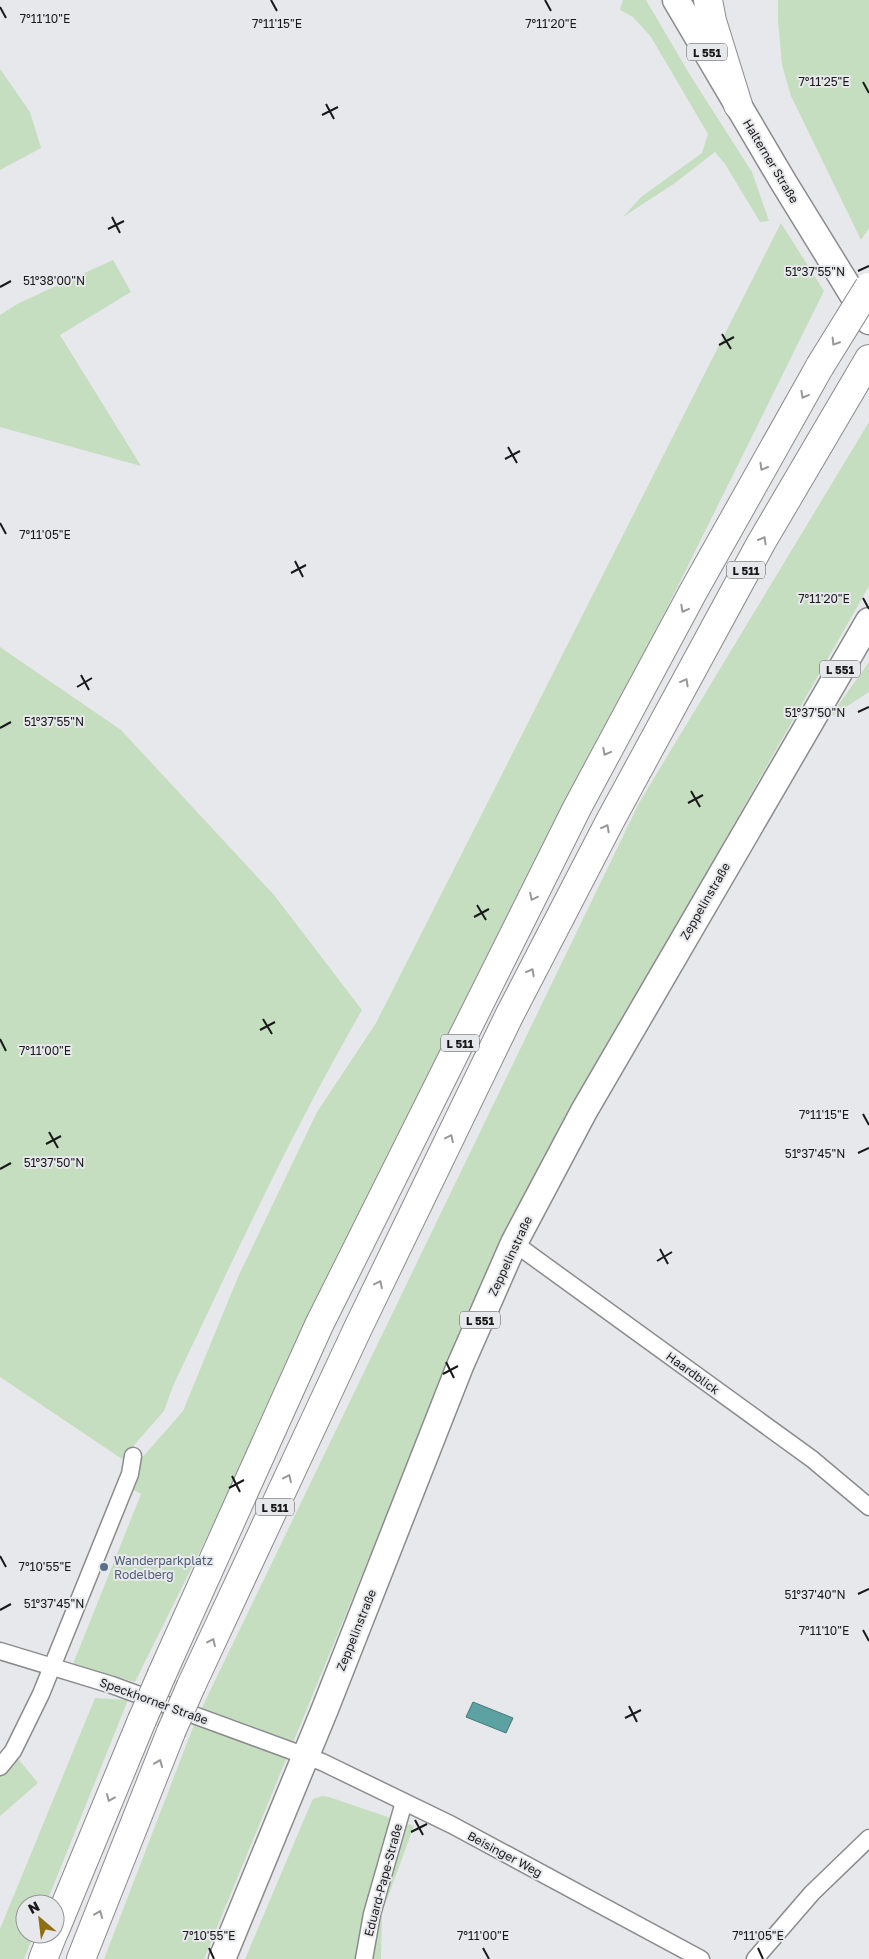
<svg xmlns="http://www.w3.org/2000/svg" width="869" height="1959" viewBox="0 0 869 1959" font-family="'Golos Text',sans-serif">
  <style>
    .green { fill: #c5dec0 }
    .water { fill: #5ca2a3; stroke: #48797a }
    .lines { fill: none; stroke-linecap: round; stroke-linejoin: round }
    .minor-casing { stroke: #8b8b8e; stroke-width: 19 }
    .primary-casing { stroke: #8b8b8e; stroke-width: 29 }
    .trunk-casing { stroke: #8b8b8e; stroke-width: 30 }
    .minor { stroke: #fff; stroke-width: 16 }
    .primary { stroke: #fff; stroke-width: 26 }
    .trunk { stroke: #fff; stroke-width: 28 }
    .trunk-bridge-casing { stroke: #8b8b8e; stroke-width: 30; stroke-linecap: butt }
    .trunk-bridge { stroke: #fff; stroke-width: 28 }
    .oneway { stroke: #989898 }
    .ticks { fill: none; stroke: #19191a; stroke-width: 2 }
    .service-dot { fill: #5c6f8a; stroke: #e7e8eb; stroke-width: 2 }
    .labels { text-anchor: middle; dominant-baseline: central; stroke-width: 4; stroke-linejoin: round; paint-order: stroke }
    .shield { fill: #e7e8eb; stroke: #575759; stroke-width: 1 }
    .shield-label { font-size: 11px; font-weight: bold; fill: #19191a }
    .street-label { font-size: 12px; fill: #19191a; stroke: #e7e8eb }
    .service-label { font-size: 12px; fill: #4e5e75; stroke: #e7e8eb; text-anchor: start }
    .ticks-label { font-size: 12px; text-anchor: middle; fill: #19191a; stroke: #e7e8eb; stroke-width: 4; stroke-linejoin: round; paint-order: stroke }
  </style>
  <rect width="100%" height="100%" fill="#e7e8eb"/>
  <!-- green -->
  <g class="green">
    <polygon points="623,0 646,0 690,75 752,172 769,221 760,222 725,164 715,152 675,183 623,217 641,197 702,153 708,134 651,37 633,17 620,10"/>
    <polygon points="778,0 869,0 869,228 861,240 791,96 782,65 778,21"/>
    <polygon points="0,69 30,112 41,148 0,170"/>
    <polygon points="781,223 824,291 135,1682 73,1664 141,1494 130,1488 141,1459 183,1411 238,1277 317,1112 376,1023"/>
    <polygon points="113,260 131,292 60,335 141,466 0,427 0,315 19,303"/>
    <polygon points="869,422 869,586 576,1102 415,1446 204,1959 104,1959 195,1722 639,803"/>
    <path d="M0,647L121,730L274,895L362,1010C292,1131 233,1260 173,1386L164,1411L122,1459L0,1377Z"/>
    <polygon points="869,662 869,692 829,718"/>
    <polygon points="95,1698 128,1700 46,1904 25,1904 25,1934 34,1934 24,1959 0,1959 0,1929"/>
    <polygon points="15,1755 38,1783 0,1816 0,1761"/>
    <polygon points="322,1796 329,1797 414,1826 382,1913 381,1959 245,1959 311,1803 313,1799"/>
  </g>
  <!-- water -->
  <polygon class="water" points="473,1702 513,1718 506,1733 466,1717"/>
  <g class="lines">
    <!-- minor casing -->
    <g class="minor-casing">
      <g id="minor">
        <polyline points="514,1243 812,1459 869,1507"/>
        <polyline points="0,1651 112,1685 322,1762 452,1825 701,1959"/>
        <polyline points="0,1767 13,1751 41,1694 130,1474 133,1456"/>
        <polyline points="364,1959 372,1914 404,1802"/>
        <polyline points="755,1959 812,1893 869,1838"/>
      </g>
    </g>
    <!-- primary casing -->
    <g class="primary-casing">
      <g id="primary">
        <polyline points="676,0 784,183 869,321"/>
        <polyline points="222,1959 325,1709 460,1366 514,1243 584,1111 869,621"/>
      </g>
    </g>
    <!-- trunk casing -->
    <g class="trunk-casing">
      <g id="trunk">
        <polyline points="708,0 712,21 738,105"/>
        <polyline points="162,1674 319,1325 577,808 693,592 820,366"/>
        <polyline points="191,1686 358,1328 509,1016 610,821 761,543 869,359"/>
        <polyline points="55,1930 142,1720"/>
        <polyline points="43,1959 53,1934"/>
        <polyline points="81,1959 171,1732"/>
      </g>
    </g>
    <!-- minor -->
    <use href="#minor" class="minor"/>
    <!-- primary -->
    <use href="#primary" class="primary"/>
    <!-- trunk -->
    <use href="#trunk" class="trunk"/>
    <!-- trunk-bridge casing -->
    <g class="trunk-bridge-casing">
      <g id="trunk-bridge">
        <polyline points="820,366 869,287"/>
        <polyline points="142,1720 162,1674"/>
        <polyline points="171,1732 191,1686"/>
      </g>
    </g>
    <!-- trunk-bridge -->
    <use href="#trunk-bridge" class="trunk-bridge"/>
  </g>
  <!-- one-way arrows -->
  <defs><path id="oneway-chevron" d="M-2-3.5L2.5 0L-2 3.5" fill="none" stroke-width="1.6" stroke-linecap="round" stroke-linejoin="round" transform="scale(1.25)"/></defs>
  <g class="oneway">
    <use href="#oneway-chevron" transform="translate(835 342) rotate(122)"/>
    <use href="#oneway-chevron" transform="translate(804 395) rotate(119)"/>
    <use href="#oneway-chevron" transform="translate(763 467) rotate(120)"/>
    <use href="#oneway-chevron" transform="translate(763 540) rotate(-60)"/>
    <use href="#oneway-chevron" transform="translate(684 609) rotate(118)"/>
    <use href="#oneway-chevron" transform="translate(685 682) rotate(-61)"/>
    <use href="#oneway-chevron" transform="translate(606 752) rotate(118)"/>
    <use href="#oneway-chevron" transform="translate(606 828) rotate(-62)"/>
    <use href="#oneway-chevron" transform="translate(533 897) rotate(116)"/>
    <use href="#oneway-chevron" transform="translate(531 972) rotate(-62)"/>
    <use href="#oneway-chevron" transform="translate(450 1138) rotate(-64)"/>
    <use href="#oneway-chevron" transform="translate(379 1284) rotate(-64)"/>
    <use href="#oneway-chevron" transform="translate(288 1478) rotate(-65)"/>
    <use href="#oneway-chevron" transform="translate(212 1642) rotate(-65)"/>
    <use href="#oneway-chevron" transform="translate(159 1763) rotate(-68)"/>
    <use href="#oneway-chevron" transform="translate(110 1798) rotate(113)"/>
    <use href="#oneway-chevron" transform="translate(99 1914) rotate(-68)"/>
  </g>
  <!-- ticks -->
  <path class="ticks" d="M271,0L277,11M545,0L551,11M0,7L6,18M863,82L869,93M326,104L334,119M322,115L338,107M112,217L120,233M108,229L124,221M858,271L869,266M0,287L11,281M722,334L731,349M719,345L734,337M508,447L517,463M505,459L520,451M0,523L6,534M295,561L303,577M291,573L306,565M863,598L869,609M81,675L89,690M77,687L92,678M858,712L869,707M0,728L11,722M691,791L700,807M688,803L703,795M477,905L486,920M474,917L489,909M263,1019L272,1034M260,1030L275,1022M0,1039L6,1051M863,1114L869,1125M49,1132L58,1148M46,1144L61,1136M858,1153L869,1148M0,1169L11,1163M660,1249L668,1264M657,1261L672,1252M446,1362L454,1378M443,1374L458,1366M232,1476L240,1492M229,1488L244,1480M0,1556L6,1567M858,1594L869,1589M0,1610L11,1604M863,1630L869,1641M629,1706L637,1722M625,1718L641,1710M415,1820L423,1835M411,1832L427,1824M209,1948L214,1959M483,1948L489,1959M758,1948L763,1959"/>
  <!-- markers -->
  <circle class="service-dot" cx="104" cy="1567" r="5"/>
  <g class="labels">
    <!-- shield labels -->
    <g class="shield">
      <rect x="687" y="43.5" width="40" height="17" rx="4"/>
      <rect x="727" y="561.5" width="38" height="17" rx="4"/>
      <rect x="820" y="660.5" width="40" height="17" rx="4"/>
      <rect x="441" y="1034.5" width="38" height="17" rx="4"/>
      <rect x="460" y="1311.5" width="40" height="17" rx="4"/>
      <rect x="256" y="1498.5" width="38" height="17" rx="4"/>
    </g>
    <g class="shield-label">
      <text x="707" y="52">L 551</text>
      <text x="746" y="570">L 511</text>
      <text x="840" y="669">L 551</text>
      <text x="460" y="1043">L 511</text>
      <text x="480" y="1320">L 551</text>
      <text x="275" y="1507">L 511</text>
    </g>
    <!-- street labels -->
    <g class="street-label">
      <text transform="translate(771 161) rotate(59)">Halterner Straße</text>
      <text transform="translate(705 901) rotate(-60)">Zeppelinstraße</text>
      <text transform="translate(510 1256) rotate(-65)">Zeppelinstraße</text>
      <text transform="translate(693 1373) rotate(36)">Haardblick</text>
      <text transform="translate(356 1630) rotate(-68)">Zeppelinstraße</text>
      <text transform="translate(154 1701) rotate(20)">Speckhorner Straße</text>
      <text transform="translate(505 1854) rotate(28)">Beisinger Weg</text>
      <text transform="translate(383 1880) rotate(-75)">Eduard-Pape-Straße</text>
    </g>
    <!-- service labels -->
    <g class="service-label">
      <text x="114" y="1560">Wanderparkplatz<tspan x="114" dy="14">Rodelberg</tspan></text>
    </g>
  </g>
  <g class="ticks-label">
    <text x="45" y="23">7°11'10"E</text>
    <text x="277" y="28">7°11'15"E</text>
    <text x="551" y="28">7°11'20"E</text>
    <text x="824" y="86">7°11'25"E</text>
    <text x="815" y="276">51°37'55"N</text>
    <text x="54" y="285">51°38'00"N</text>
    <text x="45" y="539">7°11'05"E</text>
    <text x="824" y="603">7°11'20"E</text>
    <text x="815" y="717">51°37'50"N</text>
    <text x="54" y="726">51°37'55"N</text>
    <text x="45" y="1055">7°11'00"E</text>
    <text x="824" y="1119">7°11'15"E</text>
    <text x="815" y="1158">51°37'45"N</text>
    <text x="54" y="1167">51°37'50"N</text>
    <text x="45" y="1571">7°10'55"E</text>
    <text x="815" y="1599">51°37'40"N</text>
    <text x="54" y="1608">51°37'45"N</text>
    <text x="824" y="1635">7°11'10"E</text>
    <text x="209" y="1940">7°10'55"E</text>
    <text x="483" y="1940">7°11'00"E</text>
    <text x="758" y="1940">7°11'05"E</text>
  </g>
  <!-- north arrow -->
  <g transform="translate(40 1919) rotate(332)"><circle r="24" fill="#e7e8eb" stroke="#959597"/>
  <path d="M0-4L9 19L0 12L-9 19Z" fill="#8f6f14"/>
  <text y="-8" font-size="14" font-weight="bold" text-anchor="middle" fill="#19191a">N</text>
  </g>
</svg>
